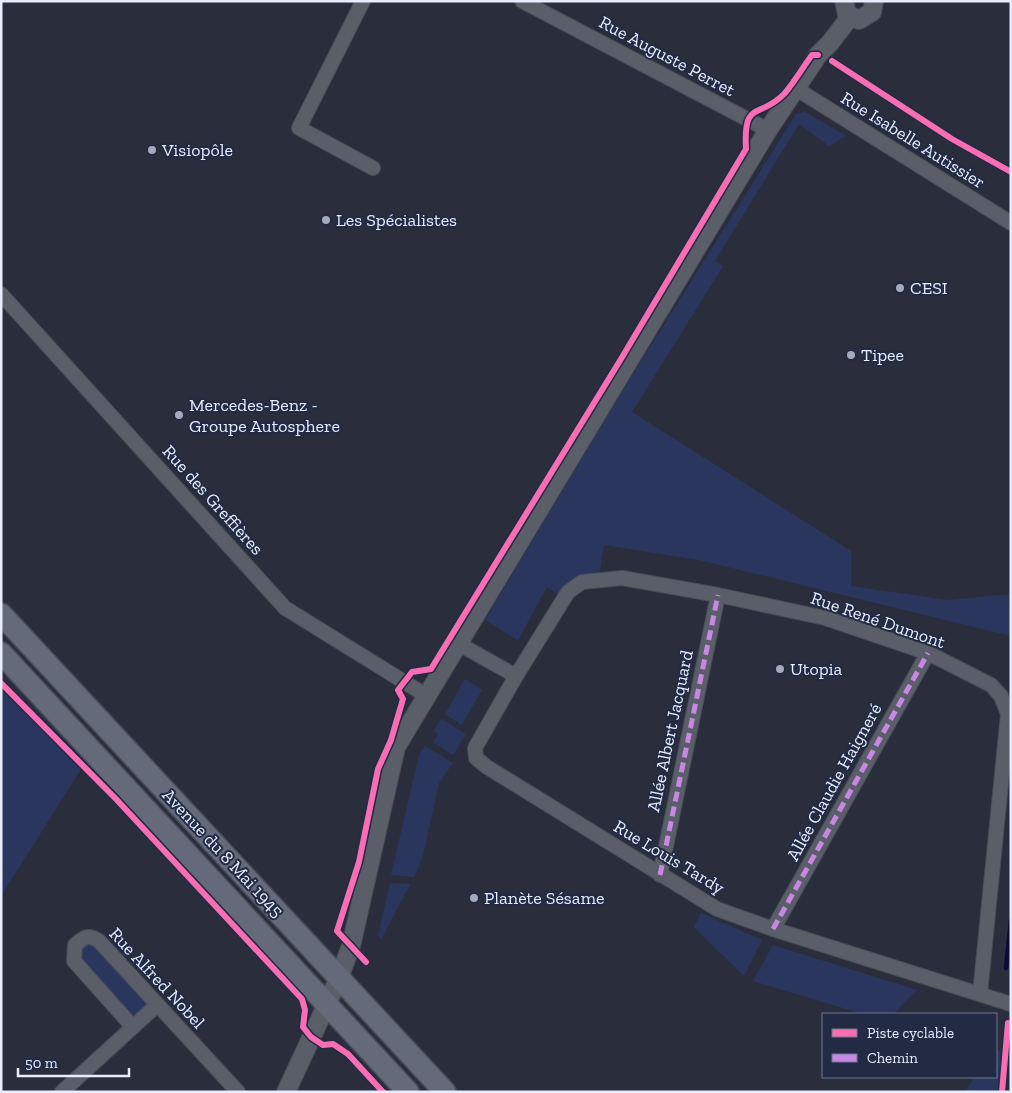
<svg xmlns="http://www.w3.org/2000/svg" width="1012" height="1093" viewBox="0 0 1012 1093" font-family="'Zilla Slab',serif">
  <style>
    .green { fill: #2b365f }
    .lines { fill: none; stroke-linecap: round; stroke-linejoin: round }
    .stream { stroke: #08093d; stroke-width: 4.5 }
    .minor-casing { stroke: #464b57; stroke-width: 16 }
    .tertiary-casing { stroke: #464b57; stroke-width: 20 }
    .primary-casing { stroke: #464b57; stroke-width: 24 }
    .minor { stroke: #5a5e68; stroke-width: 14 }
    .tertiary { stroke: #5a5e68; stroke-width: 18 }
    .primary { stroke: #656a7a; stroke-width: 21 }
    .quiet { stroke: #c787e3; stroke-width: 5; stroke-dasharray: 10 5; stroke-linecap: butt }
    .cycleway-casing { stroke: #222a44; stroke-width: 9 }
    .cycleway { stroke: #f96db3; stroke-width: 6 }
    .poi-dot { fill: #a5aaba; stroke: #222a44; stroke-width: 2 }
    .labels { text-anchor: middle; dominant-baseline: central; stroke-width: 4; stroke-linejoin: round; paint-order: stroke }
    .street-label { font-size: 18px; fill: #e7edfe; stroke: #222a44 }
    .poi-label { font-size: 18px; fill: #e7edfe; stroke: #222a44; text-anchor: start }
  </style>
  <rect width="100%" height="100%" fill="#2a2e3c"/>
  <!-- green -->
  <g class="green">
    <polygon points="805,112 846,136 829,146 799,124 715,261 723,266 632,412 851,551 851,586 948,600 1011,594 1011,636 699,560 604,545 600,571 575,579 558,594 547,587 518,640 485,620 615,403 796,114"/>
    <polygon points="465,679 482,690 462,725 445,714"/>
    <polygon points="1,689 81,769 1,896"/>
    <polygon points="441,719 466,734 453,755 433,742 438,734 434,731"/>
    <polygon points="425,746 453,763 439,783 423,856 414,877 391,875 419,755"/>
    <polygon points="390,883 410,884 381,940 378,935"/>
    <polygon points="701,913 762,940 744,976 694,927"/>
    <polygon points="90,936 157,1005 132,1026 74,961 75,945"/>
    <polygon points="773,945 917,990 893,1014 863,1014 753,981"/>
    <polygon points="996,1050 1003,1052 1000,1092 965,1092 974,1077 996,1077"/>
  </g>
  <g class="lines">
    <!-- stream -->
    <polyline class="stream" points="1006,968 1011,920"/>
    <!-- minor casing -->
    <g class="minor-casing">
      <g id="minor">
        <polyline points="363,1 299,128 373,168"/>
        <polyline points="522,1 768,130"/>
        <polyline points="795,88 1011,223"/>
        <polyline points="1,294 285,608 427,696"/>
        <polyline points="459,644 516,676 475,748 476,758 487,767 717,909 773,929 1011,1004"/>
        <polyline points="516,676 568,592 582,582 622,578 718,595 825,618 928,653 991,685 1001,696 1008,714 980,994"/>
        <polyline points="660,875 718,595"/>
        <polyline points="773,929 928,653"/>
        <path d="M132,1026L74,961L75,945C84,937 88,934 99,941L238,1092"/>
        <polyline points="62,1092 157,1005"/>
      </g>
    </g>
    <!-- tertiary casing -->
    <g class="tertiary-casing">
      <g id="tertiary">
        <polyline points="844,1 847,14 859,20 872,12 874,1"/>
        <polyline points="286,1092 339,978 351,946 396,747 768,130 818,55 830,43 850,17"/>
      </g>
    </g>
    <!-- primary casing -->
    <g class="primary-casing">
      <g id="primary">
        <polyline points="1,614 445,1092"/>
        <polyline points="1,653 408,1092"/>
      </g>
    </g>
    <!-- minor -->
    <use href="#minor" class="minor"/>
    <!-- tertiary -->
    <use href="#tertiary" class="tertiary"/>
    <!-- primary -->
    <use href="#primary" class="primary"/>
    <!-- quiet -->
    <g class="quiet">
      <polyline points="660,875 718,595"/>
      <polyline points="773,929 928,653"/>
    </g>
    <!-- cycleway casing -->
    <g class="cycleway-casing">
      <g id="cycleway">
        <polyline points="832,61 952,139 1011,172"/>
        <polyline points="1,683 116,799 302,999 305,1010 303,1027 311,1037 323,1045 333,1044 348,1054 383,1092"/>
        <path d="M366,962L337,931L359,862L378,769L391,740L403,699L398,690L412,672L431,669L621,359L746,149C743,98 760,120 785,93C795,81 803,67 812,55H818"/>
        <polyline points="1002,1092 1008,1023"/>
      </g>
    </g>
    <!-- cycleway -->
    <use href="#cycleway" class="cycleway"/>
  </g>
  <!-- markers -->
  <g class="poi-dot">
    <circle cx="152" cy="150" r="5"/>
    <circle cx="326" cy="220" r="5"/>
    <circle cx="900" cy="288" r="5"/>
    <circle cx="851" cy="355" r="5"/>
    <circle cx="179" cy="415" r="5"/>
    <circle cx="780" cy="669" r="5"/>
    <circle cx="474" cy="898" r="5"/>
  </g>
  <g class="labels">
    <!-- street labels -->
    <g class="street-label">
      <text transform="translate(667 56) rotate(28)">Rue Auguste Perret</text>
      <text transform="translate(913 140) rotate(32)">Rue Isabelle Autissier</text>
      <text transform="translate(213 500) rotate(48)">Rue des Greffières</text>
      <text transform="translate(878 620) rotate(19)">Rue René Dumont</text>
      <text transform="translate(670 731) rotate(-78)">Allée Albert Jacquard</text>
      <text transform="translate(834 782) rotate(-61)">Allée Claudie Haigneré</text>
      <text transform="translate(223 853) rotate(47)">Avenue du 8 Mai 1945</text>
      <text transform="translate(669 857) rotate(31)">Rue Louis Tardy</text>
      <text transform="translate(157 978) rotate(47)">Rue Alfred Nobel</text>
    </g>
    <!-- poi labels -->
    <g class="poi-label">
      <text x="162" y="150">Visiopôle</text>
      <text x="336" y="220">Les Spécialistes</text>
      <text x="910" y="288">CESI</text>
      <text x="861" y="355">Tipee</text>
      <text x="189" y="405">Mercedes-Benz -<tspan x="189" dy="21">Groupe Autosphere</tspan></text>
      <text x="790" y="669">Utopia</text>
      <text x="484" y="898">Planète Sésame</text>
    </g>
  </g>
  <!-- border -->
  <rect width="1012" height="1093" fill="none" stroke="#e7edfe" stroke-width="5"/>
  <!-- legend -->
  <rect x="822" y="1013" width="175" height="65" fill="#222a44" stroke="#71788e"/>
  <rect x="832" y="1029" width="25" height="8" fill="#f96db3" stroke="#71788e"/>
  <text x="867" y="1038" font-size="15" fill="#e7edfe">Piste cyclable</text>
  <rect x="832" y="1054" width="25" height="8" fill="#c787e3" stroke="#71788e"/>
  <text x="867" y="1063" font-size="15" fill="#e7edfe">Chemin</text>
  <!-- scale -->
  <path d="M18 1068v8h111v-8" fill="none" stroke="#e7edfe" stroke-width="2.5"/>
  <text x="25" y="1068" font-size="15" fill="#e7edfe" stroke="#222a44" stroke-width="4" paint-order="stroke">50 m</text>
</svg>
